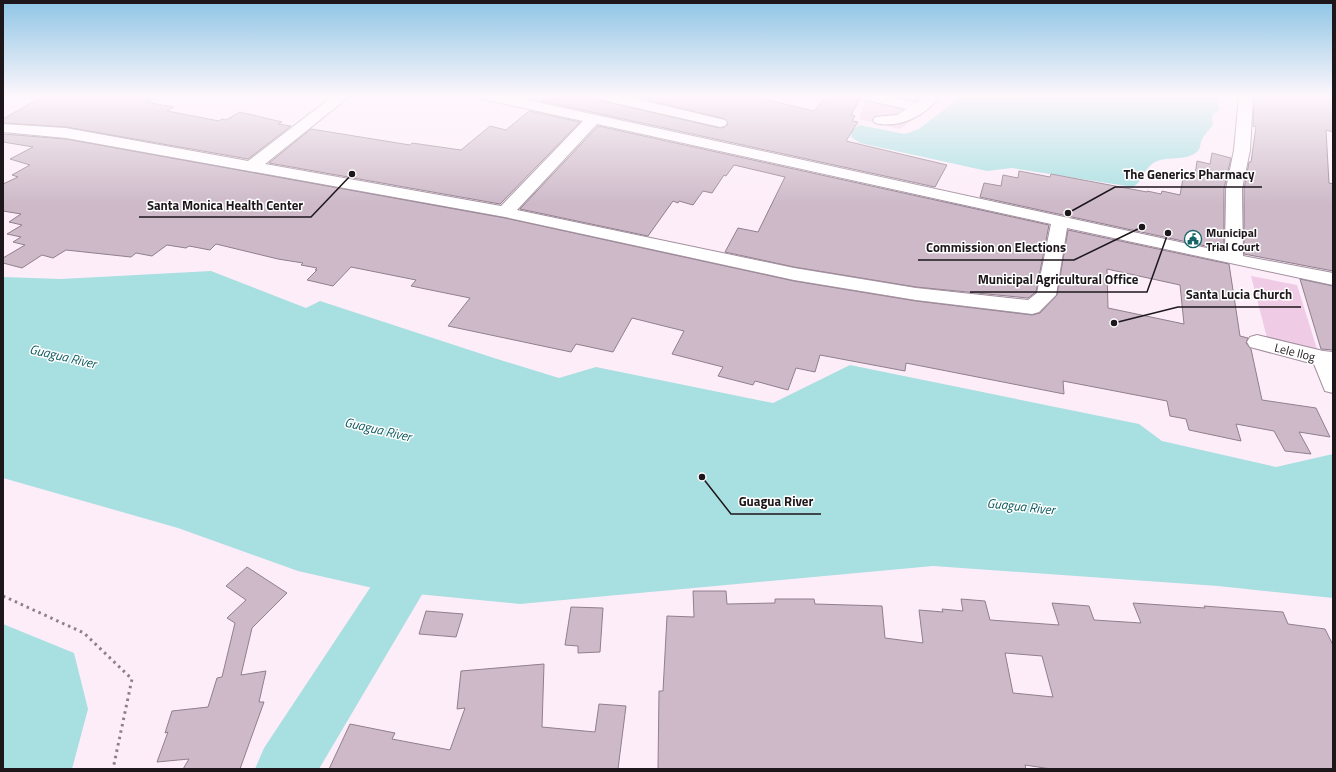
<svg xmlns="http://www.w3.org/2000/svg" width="1336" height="772" viewBox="0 0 1336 772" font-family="'Titillium Web',sans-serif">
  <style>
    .green { fill: #efcbe6 }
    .water { fill: #a8dfe1 }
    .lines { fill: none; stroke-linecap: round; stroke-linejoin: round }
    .river { fill: #a8dfe1; fill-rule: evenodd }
    .building { fill: #cdb9c8; stroke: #917f8d; fill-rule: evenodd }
    .minor-casing { stroke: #a3909f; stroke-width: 2 }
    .path { stroke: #8c8089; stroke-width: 3; stroke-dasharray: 2.5 4; stroke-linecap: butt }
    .minor { fill: #fff; fill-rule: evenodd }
    .labels { text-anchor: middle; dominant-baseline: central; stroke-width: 3; stroke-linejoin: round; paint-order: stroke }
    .poi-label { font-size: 12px; font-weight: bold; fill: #1d161b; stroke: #fff; text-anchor: start }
    .street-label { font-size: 12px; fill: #1d161b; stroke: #fff }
    .water-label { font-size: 13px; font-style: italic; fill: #0a595c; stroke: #fff }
    .leader { fill: none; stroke: #1d161b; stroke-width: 1.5 }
    .callout-dot { fill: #1d161b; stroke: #fff; stroke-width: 1.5 }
    .callout-label { font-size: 13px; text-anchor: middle; font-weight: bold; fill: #1d161b; stroke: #fff; stroke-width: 3; stroke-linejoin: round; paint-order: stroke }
  </style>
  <rect width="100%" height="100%" fill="#fdedf9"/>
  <!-- green -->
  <g class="green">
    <polygon points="857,97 945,97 900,129 859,119 866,98"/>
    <polygon points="1251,276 1297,285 1317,349 1267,338"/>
  </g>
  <!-- water -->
  <g class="water">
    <path d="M960,97H1220L1216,99L1220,110L1213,114L1212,120L1213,125C1209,130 1203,136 1201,142C1200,146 1200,148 1198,151C1185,163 1166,154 1152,164C1143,171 1142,182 1133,187L1012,168L987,171L860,143L851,137L852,131L859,125L905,134L919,129Z"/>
    <polygon points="211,271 306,308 320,301 494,358 559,378 596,367 773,403 850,365 1139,424 1162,441 1276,467 1333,454 1333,598 1218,586 933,566 520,604 386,591 298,571 178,528 3,478 3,277 61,279"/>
    <polygon points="3,624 74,653 88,709 72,769 3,769"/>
  </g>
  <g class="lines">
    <!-- river -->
    <polygon class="river" points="426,522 443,529 451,544 443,559 319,769 255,769 264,748 409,529"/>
  </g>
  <!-- building -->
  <g class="building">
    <polygon points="43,96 158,96 146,102 174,107 167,111 219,121 222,119 226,120 240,112 282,122 278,124 291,126 248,159 66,127 3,123 3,119"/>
    <polygon points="547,96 595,96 598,100 720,128 725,127 728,124 725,119 633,96 751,96 814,111 823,100 828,100 831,96 859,96 860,99 851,115 855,116 852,121 858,122 846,141 947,165 935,187 541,101"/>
    <polygon points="1254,96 1333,96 1333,132 1326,130 1329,183 1333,184 1333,271 1244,254 1244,189 1249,162 1251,162 1256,127 1253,126"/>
    <polygon points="529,111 580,122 500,204 269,163 311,129 410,145 412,143 461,150 490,126 506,130"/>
    <polygon points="598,126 1049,225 1036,292 1028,298 916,287 794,267 725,252 738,228 758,232 785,177 734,165 726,176 724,175 712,193 703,191 693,205 679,201 678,203 673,201 648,236 520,209"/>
    <path d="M3,134L66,139L505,218L794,281L916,301L1032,315L1040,313L1057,295L1068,230L1229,264L1240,336L1248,338L1246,343L1251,349L1262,400L1316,408L1330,437L1299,432L1311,454L1285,451L1274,431L1236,424L1241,441L1189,430L1186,419L1170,416L1167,401L1063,381L1064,394L906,363L905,371L820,355L815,372L796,368L788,390L755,381L753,385L718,376L723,367L672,354L684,331L632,318L613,352L576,344L571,352L448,326L470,298L411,286L416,280L351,267L333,286L307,280L317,270H315L317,268L301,265L303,263L278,259L216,244L210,250L189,246L186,248L167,245L152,256L136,253L131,257L66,250L53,258L42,255L22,268L3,263V258L25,245L13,242L21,237L7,234L22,225L9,222L21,214L3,211V184L18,177L12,175L30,165L10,159L33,147L3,142ZM1107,269L1180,285L1184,324L1108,308Z"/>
    <polygon points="1212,153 1231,158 1224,189 1224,250 980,197 984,183 1001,186 1003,175 1018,178 1019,171 1050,177 1051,174 1147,192 1147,191 1161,194 1162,191 1180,195 1184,173 1195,175 1197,161 1210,164"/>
    <polygon points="1300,279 1333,286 1333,350 1321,349"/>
    <polygon points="247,567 287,593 252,628 241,675 266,671 259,702 264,702 240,769 183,769 189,759 157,762 168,732 165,733 172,711 208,707 217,678 222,677 235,623 227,618 246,600 226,586"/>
    <path d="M693,591H726L727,604L775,603V599H814L815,604L882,606L885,638L923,643L919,610L943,612L942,609L963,611L961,599L985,601L990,620L1059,625L1052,603L1089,606L1094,620L1141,623L1133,603L1205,608L1204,606L1283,612L1288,624L1325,629L1333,645V769H1051L1025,765L1026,769H658L659,691H663L667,616L694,617ZM1005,653L1042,656L1053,697L1013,693Z"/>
    <polygon points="571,607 603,608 600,652 578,653 578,646 565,645"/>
    <polygon points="426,611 463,614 456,637 419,634"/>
    <polygon points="544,664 542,727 595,732 599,704 626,706 618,769 329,769 350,724 395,733 392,739 450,750 465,708 457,709 461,671"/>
  </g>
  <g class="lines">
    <!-- minor casing -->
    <g class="minor-casing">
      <g id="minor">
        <path d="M333,96H350L265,164L501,206L583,121L487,100L482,99L480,96H509L1225,252L1226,189L1234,150L1239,96H1253L1250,150L1242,189L1243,256L1333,273V285L1067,228L1056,295L1039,312L1032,314L916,300L794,280L505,217L66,138L3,132V124L66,128L248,161ZM597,124L1051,224L1037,293L1028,300L916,288L794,268L517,210Z"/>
        <polygon points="596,96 624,96 725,120 727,123 725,126 720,127 598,99"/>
        <path d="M860,96H888L916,103L924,96H940C926,116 898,129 875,123L873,120L875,117L897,115L906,109L862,99Z"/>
        <polygon points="1257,335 1323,351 1333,352 1333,393 1325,391 1314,364 1250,347 1247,342 1250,337"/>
      </g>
    </g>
    <!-- path -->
    <polyline class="path" points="3,596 84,633 132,679 113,769"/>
    <!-- minor -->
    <use href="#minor" class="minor"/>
  </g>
  <!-- sky -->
  <linearGradient id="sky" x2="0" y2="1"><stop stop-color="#8ec5e5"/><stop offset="0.47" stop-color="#fef7fc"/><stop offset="1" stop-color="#fef7fc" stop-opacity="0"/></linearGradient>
  <rect width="1336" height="205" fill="url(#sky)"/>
  <!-- icons -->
  <defs>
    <g id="civic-ring" transform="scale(0.9)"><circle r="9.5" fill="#fff" stroke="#166569" stroke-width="1.5"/><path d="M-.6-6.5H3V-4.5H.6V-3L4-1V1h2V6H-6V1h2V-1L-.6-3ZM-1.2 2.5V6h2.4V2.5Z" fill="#166569"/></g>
  </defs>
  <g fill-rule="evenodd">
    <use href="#civic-ring" x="1193" y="239"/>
  </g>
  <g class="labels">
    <!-- poi labels -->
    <g class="poi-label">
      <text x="1206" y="232">Municipal<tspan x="1206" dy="14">Trial Court</tspan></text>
    </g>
    <!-- street labels -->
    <g class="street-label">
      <text transform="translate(1295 352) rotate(14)">Lele Ilog</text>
    </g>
    <!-- water labels -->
    <g class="water-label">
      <text transform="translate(63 356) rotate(13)">Guagua River</text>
      <text transform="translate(378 429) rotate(13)">Guagua River</text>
      <text transform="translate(1021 506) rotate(6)">Guagua River</text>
    </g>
  </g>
  <!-- callouts -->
  <path class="leader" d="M1068 213L1115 187H1262M352 174L311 217H139M1142 227L1074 260H918M1168 233L1147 292H970M1114 323L1178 307H1301M702 477L731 514H821"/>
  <g class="callout-dot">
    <circle cx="1068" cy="213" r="4"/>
    <circle cx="352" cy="174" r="4"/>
    <circle cx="1142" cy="227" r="4"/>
    <circle cx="1168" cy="233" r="4"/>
    <circle cx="1114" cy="323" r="4"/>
    <circle cx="702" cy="477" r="4"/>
  </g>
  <g class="callout-label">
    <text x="1189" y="179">The Generics Pharmacy</text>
    <text x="225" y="210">Santa Monica Health Center</text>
    <text x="996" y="252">Commission on Elections</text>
    <text x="1058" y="284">Municipal Agricultural Office</text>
    <text x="1239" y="299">Santa Lucia Church</text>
    <text x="776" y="506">Guagua River</text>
  </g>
  <!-- border -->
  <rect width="1336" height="772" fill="none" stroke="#1d161b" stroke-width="8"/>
</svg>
